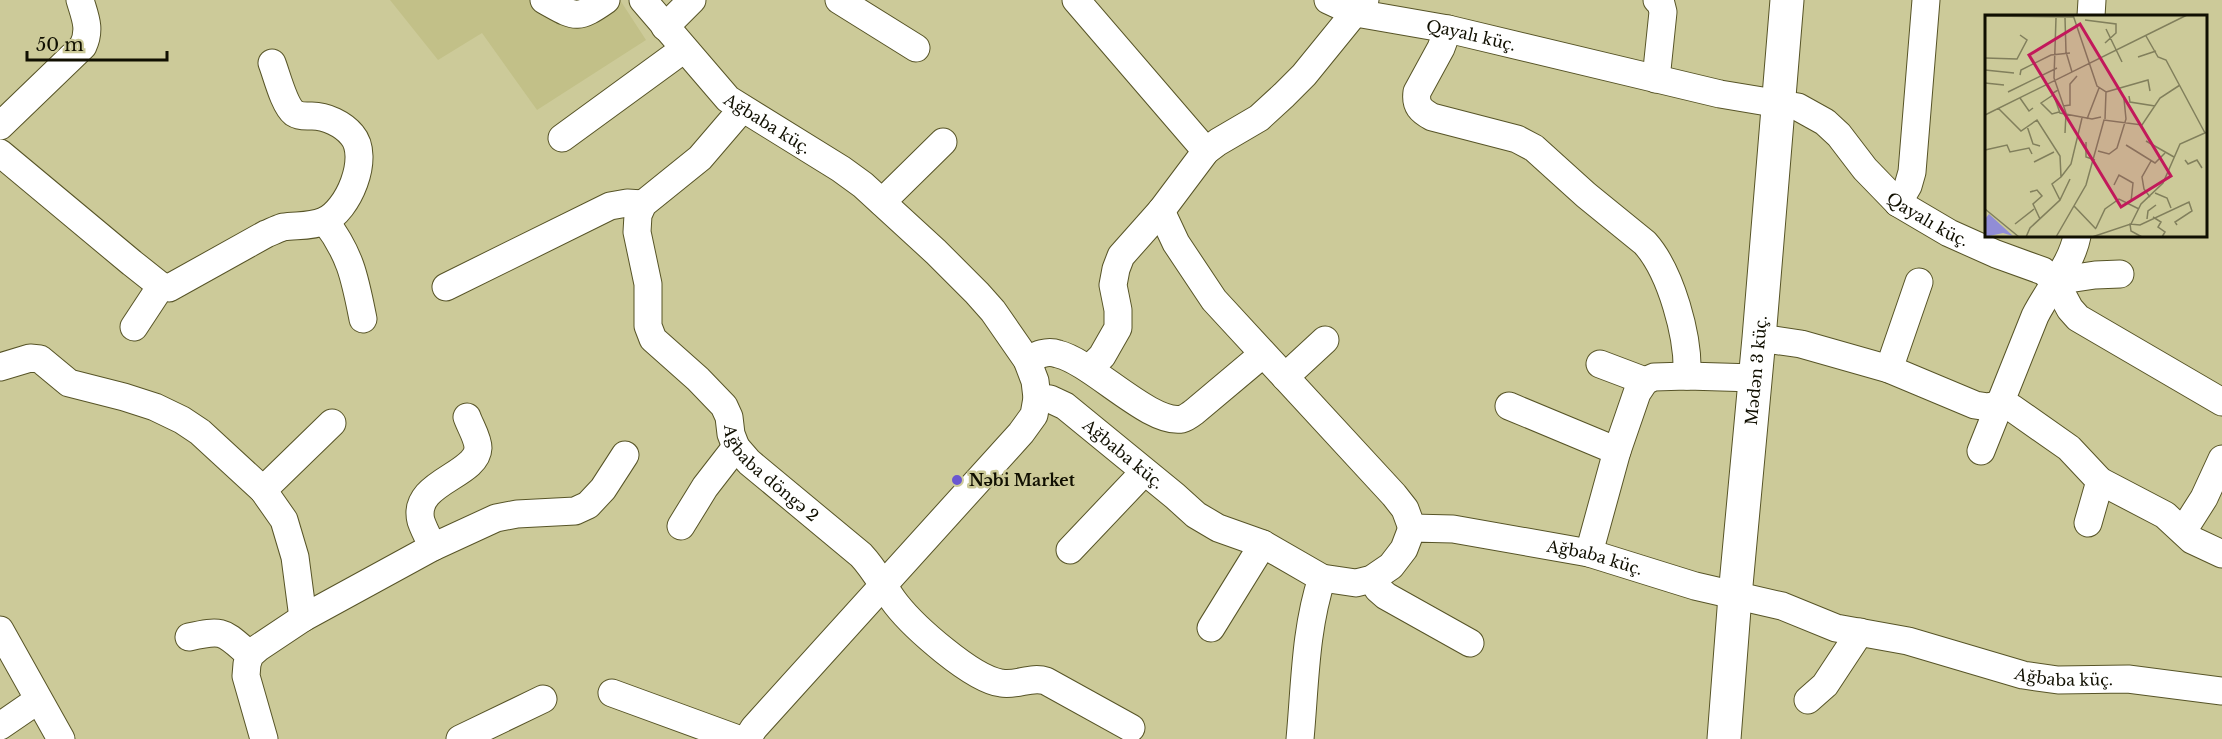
<svg xmlns="http://www.w3.org/2000/svg" width="2222" height="739" viewBox="0 0 2222 739" font-family="'Libre Baskerville',serif">
  <style>
    .built { fill: #c2c088 }
    .lines { fill: none; stroke-linecap: round; stroke-linejoin: round }
    .minor-casing { stroke: #575427; stroke-width: 29 }
    .major-casing { stroke: #575427; stroke-width: 35 }
    .minor { stroke: #fff; stroke-width: 27 }
    .major { stroke: #fff; stroke-width: 33 }
    .poi-dot { fill: #6a57d1; stroke: #ccca99; stroke-width: 2 }
    .labels { text-anchor: middle; dominant-baseline: central; stroke-width: 5; stroke-linejoin: round; paint-order: stroke }
    .street-label { font-size: 16px; fill: #100f01; stroke: #ccca99 }
    .poi-label { font-size: 16px; font-weight: bold; fill: #100f01; stroke: #ccca99; text-anchor: start }
    .inset-road { fill: none; stroke: #817f5c; stroke-width: 1.5 }
    .view { fill: #c2185b; fill-opacity: 0.15; stroke: #c2185b; stroke-width: 3 }
    .inset-edge { fill: none; stroke: #100f01; stroke-width: 3 }
  </style>
  <rect width="100%" height="100%" fill="#ccca99"/>
  <!-- built -->
  <polygon class="built" points="390,0 620,0 646,40 537,110 482,33 438,60"/>
  <g class="lines">
    <!-- minor casing -->
    <g class="minor-casing">
      <g id="minor">
        <path d="M544,0C575,17 576,21 606,0"/>
        <path id="s1" d="M643,0L728,99L841,169L863,185L936,252L977,293L993,311L1027,360L1035,381L1037,398L1034,415L1021,433L754,728L747,739"/>
        <polyline points="839,0 916,48"/>
        <polyline points="1076,0 1206,151"/>
        <path id="s2" d="M1328,0L1356,13L1448,29L1720,94L1798,107L1825,122L1839,135L1865,169L1898,203L1949,233L1996,254L2043,271L2055,281L2070,309L2078,318L2222,402"/>
        <polyline points="2091,16 2092,0"/>
        <polyline points="665,27 692,0"/>
        <path d="M1448,29L1441,48L1417,92C1415,106 1421,111 1432,117L1517,139L1534,148L1586,195L1645,243C1671,272 1689,337 1687,376"/>
        <polyline points="1656,79 1663,12 1661,4 1657,0"/>
        <path id="s3" d="M742,109L700,158L643,204L638,215L637,232L648,284V326L653,339L698,379L724,406L729,417L731,434L736,447L749,462L861,555C876,571 883,587 896,604C914,627 972,679 1001,683C1017,686 1031,676 1046,681L1131,728"/>
        <path d="M0,126L83,46C91,29 85,17 80,0"/>
        <polyline points="562,138 684,49"/>
        <path d="M0,153L132,263L161,286L169,288L266,234C271,232 277,229 283,227C296,225 311,227 324,221C348,211 371,157 352,135C343,124 326,116 312,116C306,116 300,117 294,113C284,105 277,76 272,63"/>
        <polyline points="882,202 943,142"/>
        <polyline points="1898,203 1908,186 1912,172 1926,0"/>
        <polyline points="1161,211 1176,243 1214,300 1394,495 1405,509 1412,528"/>
        <path d="M325,221C351,255 355,279 363,319"/>
        <polyline points="2055,281 2095,275 2120,274"/>
        <polyline points="446,287 610,206 627,203 643,204"/>
        <polyline points="134,327 161,286"/>
        <polyline points="1759,338 1801,344 1889,369 1975,405 1988,407 2000,404 2012,408 2069,448 2100,481 2165,515 2192,540 2222,554"/>
        <path d="M1027,360C1037,355 1047,350 1058,354C1092,362 1150,425 1182,419C1186,418 1190,415 1194,412L1263,354"/>
        <polyline points="1600,364 1645,381"/>
        <polyline points="0,367 30,358 40,359 69,383 124,397 155,407 182,420 200,432 263,490 284,520 295,557 303,618"/>
        <polyline points="1089,369 1102,356 1118,328 1118,310 1113,285 1116,269 1121,256 1161,211 1206,151 1218,142 1259,118 1284,95 1304,75 1365,0"/>
        <polyline points="1889,369 1919,282"/>
        <polyline points="1285,377 1325,340"/>
        <path id="s4" d="M1037,398L1050,399L1065,406L1175,496L1196,515L1218,528L1263,544L1322,578L1356,583L1372,579L1391,566L1404,549L1412,528L1453,529L1589,553L1695,586L1782,606L1836,628L1908,641L2023,675L2058,680L2128,679L2222,691"/>
        <polyline points="1509,406 1617,451"/>
        <path d="M1981,451L2035,316C2049,288 2071,266 2077,236"/>
        <polyline points="263,490 332,423"/>
        <polyline points="2088,523 2100,481"/>
        <polyline points="681,526 705,487 736,447"/>
        <polyline points="2183,531 2204,498 2222,459"/>
        <path d="M433,547C429,539 424,530 421,521C411,482 477,476 478,448C478,438 470,426 467,417"/>
        <polyline points="1070,550 1144,472"/>
        <polyline points="1589,553 1617,451 1637,393 1645,381 1654,377 1687,376 1755,378"/>
        <polyline points="1372,579 1378,589 1386,596 1470,643"/>
        <polyline points="1211,628 1263,544"/>
        <polyline points="0,630 61,739"/>
        <path d="M189,637C225,629 223,632 250,655"/>
        <polyline points="612,693 738,739"/>
        <polyline points="1808,700 1825,685 1860,632"/>
        <polyline points="0,726 38,700"/>
        <polyline points="264,739 246,676 247,664 250,655 258,648 303,618 433,547 496,518 517,514 575,511 588,505 603,489 625,455"/>
        <polyline points="460,739 543,699"/>
        <path d="M1300,739C1305,686 1305,629 1322,578"/>
      </g>
    </g>
    <!-- major casing -->
    <g class="major-casing">
      <g id="major">
        <path id="s5" d="M1724,739L1735,596L1759,338L1787,0"/>
      </g>
    </g>
    <!-- minor -->
    <use href="#minor" class="minor"/>
    <!-- major -->
    <use href="#major" class="major"/>
  </g>
  <!-- markers -->
  <circle class="poi-dot" cx="957" cy="480" r="6"/>
  <g class="labels">
    <!-- street labels -->
    <g class="street-label">
      <text stroke="none"><textPath href="#s2" startOffset="148">Qayalı küç.</textPath></text>
      <text stroke="none"><textPath href="#s1" startOffset="177">Ağbaba küç.</textPath></text>
      <text stroke="none"><textPath href="#s2" startOffset="657">Qayalı küç.</textPath></text>
      <text stroke="none"><textPath href="#s5" startOffset="370">Mədən 3 küç.</textPath></text>
      <text stroke="none"><textPath href="#s4" startOffset="105">Ağbaba küç.</textPath></text>
      <text stroke="none"><textPath href="#s3" startOffset="459">Ağbaba döngə 2</textPath></text>
      <text stroke="none"><textPath href="#s4" startOffset="645">Ağbaba küç.</textPath></text>
      <text stroke="none"><textPath href="#s4" startOffset="1131">Ağbaba küç.</textPath></text>
    </g>
    <!-- poi labels -->
    <g class="poi-label">
      <text x="969" y="480">Nəbi Market</text>
    </g>
  </g>
  <!-- overview -->
  <g transform="translate(1985 15)">
    <rect width="222" height="222" fill="#ccca99"/>
    <path d="M4,199L28,221L18,218L0,222V204Z" fill="#918dd6"/>
    <path class="inset-road" d="M88,0L112,71L121,77L120,104M0,1L89,2M71,3L69,63L81,98L80,118M80,3L81,37L87,57M100,5L131,9V18L120,28M121,14L137,47M161,21L173,42L181,45L220,118M153,42L171,36M0,43L32,44L42,25L35,20M0,55L29,58M35,60L36,55L66,40L85,38M0,68L19,70M73,75L68,78L75,98L107,104L116,102M23,77L72,53M121,77L163,65L165,76M68,80L56,88L67,99L74,97M144,81L145,87L170,91M35,83L44,96L48,93M78,91L85,90V69L92,61M13,93L36,116L52,105L75,141L76,162L67,169L75,185L45,213L41,222M0,100L202,0M102,104L114,73M42,111L48,129L55,131M161,126L189,142M101,127V142L110,145M141,130L170,148L180,138M0,135L22,130L25,137L44,133L47,139M113,136L124,139L132,133L141,104L139,84M200,145L203,149L212,145L217,153M49,147L69,137M76,162L86,149L97,103M129,170L134,160L148,168L146,187M45,177L52,175L57,181L48,189L55,204M170,178L182,183L186,193M165,182L159,174L157,162L166,146M75,185L85,164M89,191L111,214M0,194L34,222M168,202L176,207L173,212L180,217L177,222M162,204L163,196L171,190M30,209L49,194M111,213L120,194L134,184L154,194M71,222L101,170L119,105L157,110L175,83L195,70M107,222L146,209L156,189L178,168L195,129L222,117M157,222L146,216L145,209L155,210L204,187L207,196L190,207L192,210"/>
    <path class="view" d="M95,9L186,161L136,192L44,40Z"/>
    <rect width="222" height="222" class="inset-edge"/>
  </g>
  <!-- scale -->
  <path d="M27 51v9h140v-9" fill="none" stroke="#100f01" stroke-width="3"/>
  <text x="36" y="51" font-size="18" fill="#100f01" stroke="#ccca99" stroke-width="4.5" paint-order="stroke">50 m</text>
</svg>
